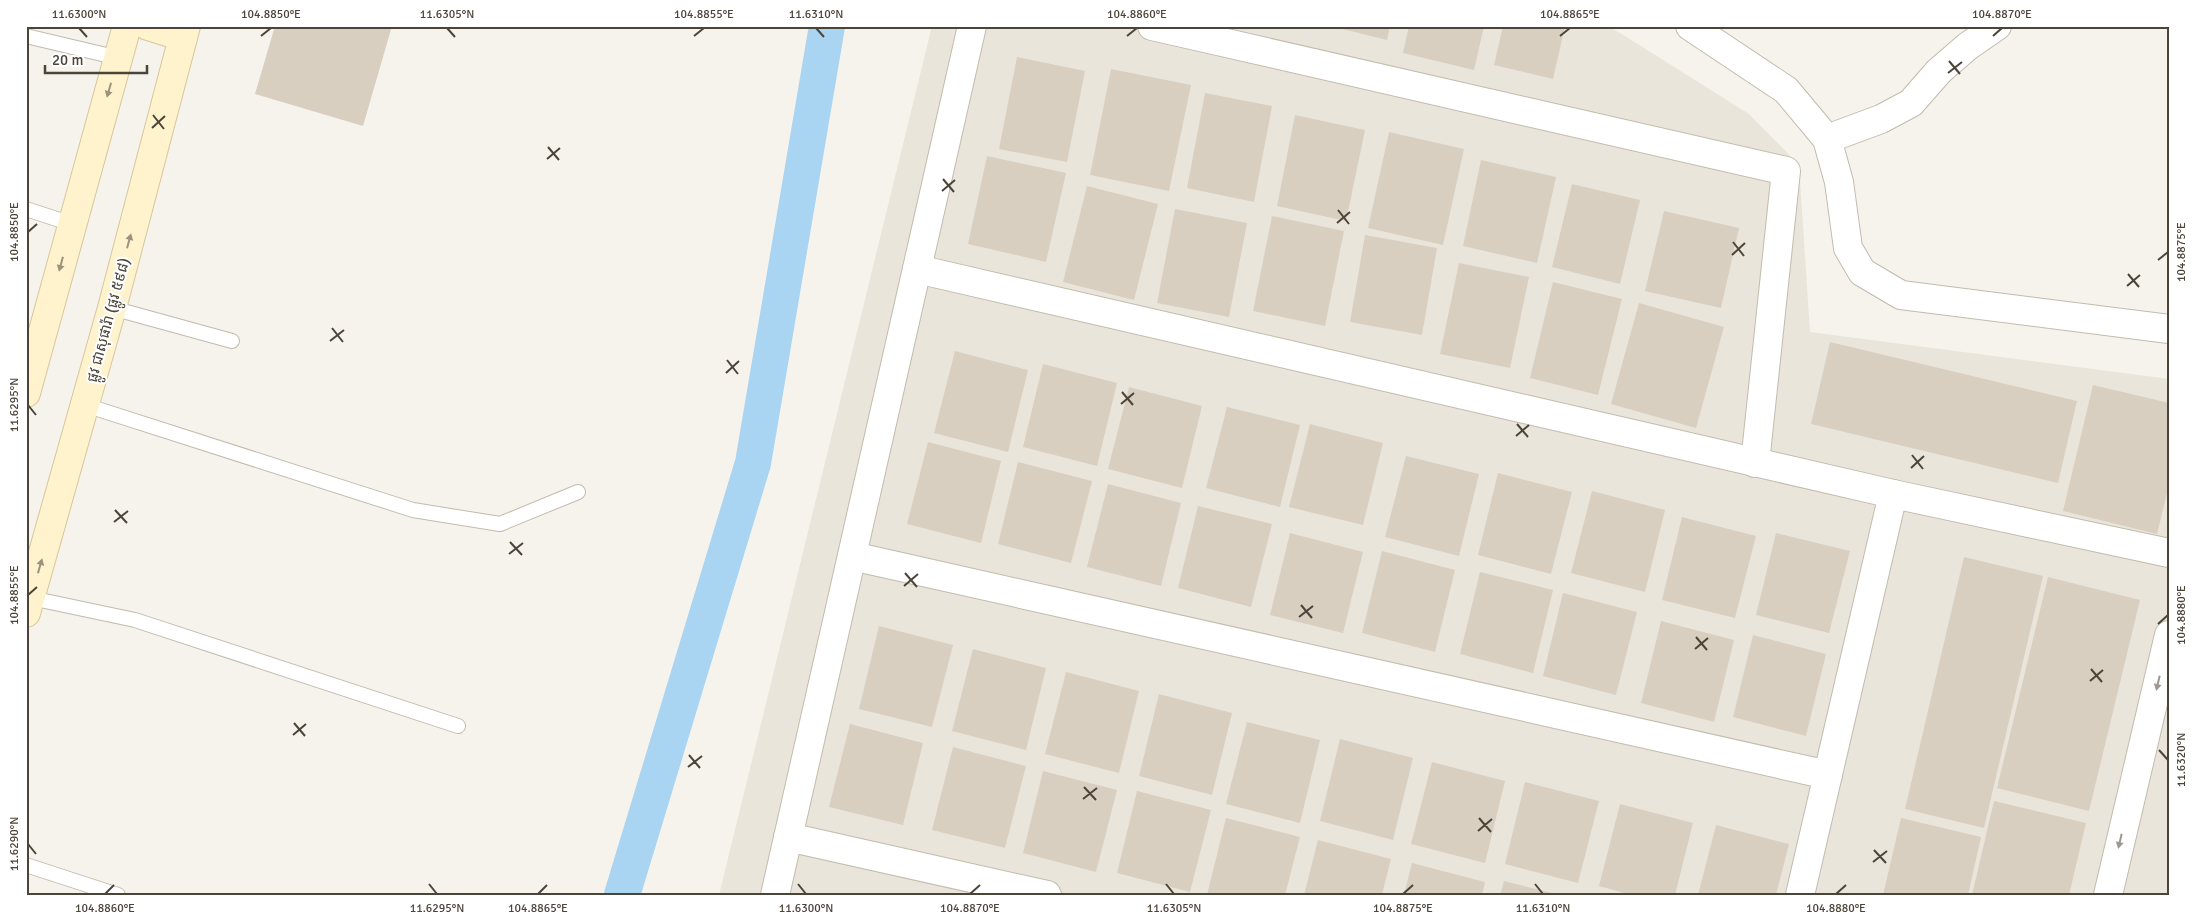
<svg xmlns="http://www.w3.org/2000/svg" width="2195" height="921" viewBox="0 0 2195 921" font-family="Signika,'Noto Sans Khmer',sans-serif">
  <style>
    .residential { fill: #eae5da }
    .lines { fill: none; stroke-linecap: round; stroke-linejoin: round }
    .canal { stroke: #a9d4f2; stroke-width: 36 }
    .building { fill: #d8cfc1 }
    .service-casing { stroke: #c2bbae; stroke-width: 16 }
    .minor-casing { stroke: #c2bbae; stroke-width: 30 }
    .tertiary-casing { stroke: #c2bbae; stroke-width: 30 }
    .secondary-casing { stroke: #d6c79b; stroke-width: 30 }
    .service { stroke: #fff; stroke-width: 14 }
    .minor { stroke: #fff; stroke-width: 28 }
    .tertiary { stroke: #fff; stroke-width: 28 }
    .secondary { stroke: #fff3cd; stroke-width: 28 }
    .oneway { fill: #9c937c }
    .oneway2 { fill: #9c9892 }
    .ticks { fill: none; stroke: #4b4439; stroke-width: 2 }
    .labels { text-anchor: middle; dominant-baseline: central; stroke-width: 4; stroke-linejoin: round; paint-order: stroke }
    .street-label { font-size: 15px; fill: #4b4439; stroke: #fff }
    .neatline { fill: none; stroke: #4b4439; stroke-width: 2 }
    .ticks-label { font-size: 12px; text-anchor: middle; fill: #4b4439 }
  </style>
  <rect width="100%" height="100%" fill="#f6f3ec"/>
  <!-- residential -->
  <polygon class="residential" points="932,26 1609,26 1749,114 1799,165 1810,332 2169,379 2169,895 719,895"/>
  <g class="lines">
    <!-- canal -->
    <polyline class="canal" points="622,895 753,463 827,26"/>
  </g>
  <!-- building -->
  <g class="building">
    <polygon points="275,26 392,26 363,126 255,94"/>
    <polygon points="1330,26 1390,26 1387,40"/>
    <polygon points="1409,26 1484,26 1474,70 1403,53"/>
    <polygon points="1503,26 1565,26 1553,79 1494,65"/>
    <polygon points="1017,57 1085,71 1067,162 999,149"/>
    <polygon points="1111,69 1191,85 1169,191 1090,175"/>
    <polygon points="1205,93 1272,106 1254,202 1187,188"/>
    <polygon points="1295,115 1365,130 1346,221 1277,206"/>
    <polygon points="1389,132 1464,149 1443,245 1368,228"/>
    <polygon points="987,156 1066,173 1046,262 968,244"/>
    <polygon points="1481,160 1556,177 1537,263 1463,246"/>
    <polygon points="1572,184 1640,200 1620,284 1552,267"/>
    <polygon points="1087,186 1158,204 1134,300 1063,282"/>
    <polygon points="1175,209 1247,223 1229,317 1157,303"/>
    <polygon points="1664,211 1739,228 1721,308 1645,291"/>
    <polygon points="1272,216 1344,231 1325,326 1253,311"/>
    <polygon points="1365,235 1437,248 1422,335 1350,322"/>
    <polygon points="1459,263 1529,277 1510,368 1440,354"/>
    <polygon points="1553,282 1622,299 1598,395 1530,378"/>
    <polygon points="1639,303 1724,327 1696,428 1611,404"/>
    <polygon points="1830,342 2077,401 2058,483 1811,424"/>
    <polygon points="955,351 1028,370 1008,452 934,433"/>
    <polygon points="1043,364 1117,383 1097,466 1023,447"/>
    <polygon points="2093,385 2169,403 2169,485 2157,534 2063,511"/>
    <polygon points="1129,387 1202,406 1182,488 1108,469"/>
    <polygon points="1227,407 1300,425 1280,507 1206,488"/>
    <polygon points="1310,424 1383,443 1363,525 1289,507"/>
    <polygon points="928,442 1001,461 981,543 907,524"/>
    <polygon points="1406,456 1479,474 1459,556 1385,537"/>
    <polygon points="1018,462 1092,481 1071,563 998,544"/>
    <polygon points="1498,473 1572,492 1551,574 1478,555"/>
    <polygon points="1108,484 1181,503 1161,586 1087,567"/>
    <polygon points="1592,491 1665,510 1645,592 1571,573"/>
    <polygon points="1198,506 1272,524 1251,607 1178,588"/>
    <polygon points="1682,517 1756,536 1735,618 1662,600"/>
    <polygon points="1290,533 1363,552 1343,633 1270,615"/>
    <polygon points="1776,533 1850,551 1829,633 1756,615"/>
    <polygon points="1382,551 1455,570 1435,652 1362,633"/>
    <polygon points="1964,557 2043,576 1984,828 1905,809"/>
    <polygon points="1480,572 1553,590 1533,673 1460,654"/>
    <polygon points="2048,577 2140,600 2089,811 1997,788"/>
    <polygon points="1563,593 1637,612 1616,695 1543,676"/>
    <polygon points="1661,621 1734,640 1714,722 1641,703"/>
    <polygon points="879,626 953,645 932,727 859,709"/>
    <polygon points="1753,635 1826,654 1806,736 1733,717"/>
    <polygon points="973,649 1046,668 1026,750 952,731"/>
    <polygon points="1066,672 1139,691 1119,773 1045,754"/>
    <polygon points="1159,694 1232,713 1212,795 1139,776"/>
    <polygon points="1247,722 1320,740 1300,823 1226,804"/>
    <polygon points="850,724 923,743 903,825 829,807"/>
    <polygon points="1340,739 1413,758 1393,840 1320,821"/>
    <polygon points="953,747 1026,766 1005,848 932,830"/>
    <polygon points="1432,762 1505,781 1485,863 1411,844"/>
    <polygon points="1043,771 1117,790 1096,872 1023,853"/>
    <polygon points="1525,782 1599,801 1578,883 1505,864"/>
    <polygon points="1137,791 1211,810 1190,892 1117,873"/>
    <polygon points="1994,801 2086,823 2069,895 1972,895"/>
    <polygon points="1620,804 1693,823 1675,895 1632,895 1599,886"/>
    <polygon points="1226,818 1300,837 1285,895 1207,895"/>
    <polygon points="1901,818 1981,837 1968,895 1883,895"/>
    <polygon points="1716,825 1789,844 1776,895 1698,895"/>
    <polygon points="1318,840 1391,859 1382,895 1304,895"/>
    <polygon points="1412,863 1485,882 1482,895 1404,895"/>
    <polygon points="1504,881 1556,894 1556,895 1500,895"/>
  </g>
  <g class="lines">
    <!-- service casing -->
    <g class="service-casing">
      <g id="service">
        <polyline points="26,36 119,58"/>
        <polyline points="26,209 72,224"/>
        <polyline points="112,308 232,341"/>
        <polyline points="85,405 413,510 500,524 578,492"/>
        <polyline points="26,597 135,620 458,726"/>
        <polyline points="26,865 118,895"/>
      </g>
    </g>
    <!-- minor casing -->
    <g class="minor-casing">
      <g id="minor">
        <polyline points="1152,26 1786,171 1755,463"/>
        <polyline points="1827,139 1881,119 1911,103 1939,71 1968,46 1997,26"/>
        <polyline points="917,269 1893,494 2169,553"/>
        <polyline points="852,556 1828,775"/>
        <polyline points="788,837 1047,895"/>
        <polyline points="775,895 972,26"/>
        <polyline points="1800,895 1893,494"/>
        <polyline points="2108,895 2169,635"/>
      </g>
    </g>
    <!-- tertiary casing -->
    <g class="tertiary-casing">
      <polyline id="tertiary" points="1690,26 1786,90 1827,139 1839,182 1848,248 1862,272 1901,295 2169,329"/>
    </g>
    <!-- secondary casing -->
    <g class="secondary-casing">
      <g id="secondary">
        <polyline points="148,26 183,37"/>
        <polyline points="26,393 127,26"/>
        <polyline points="26,613 112,308 186,26"/>
      </g>
    </g>
    <!-- service -->
    <use href="#service" class="service"/>
    <!-- minor -->
    <use href="#minor" class="minor"/>
    <!-- tertiary -->
    <use href="#tertiary" class="tertiary"/>
    <!-- secondary -->
    <use href="#secondary" class="secondary"/>
  </g>
  <!-- one-way arrows -->
  <defs><path id="oneway-solid" d="M-6-.8H1V-3.2L6.5 0L1 3.2V.8H-6Z" transform="scale(1.25)"/></defs>
  <g class="oneway">
    <use href="#oneway-solid" transform="translate(109 90) rotate(106)"/>
    <use href="#oneway-solid" transform="translate(129 241) rotate(-75)"/>
    <use href="#oneway-solid" transform="translate(61 264) rotate(105)"/>
    <use href="#oneway-solid" transform="translate(40 566) rotate(-74)"/>
  </g>
  <g class="oneway2">
    <use href="#oneway-solid" transform="translate(2158 683) rotate(103)"/>
    <use href="#oneway-solid" transform="translate(2120 841) rotate(103)"/>
  </g>
  <!-- ticks -->
  <path class="ticks" d="M79,28L87,37M447,28L455,37M816,28L824,37M261,36L271,28M694,36L704,28M1127,36L1137,28M1560,36L1570,28M1993,36L2002,28M1949,61L1960,74M1948,73L1962,62M153,115L164,129M152,128L165,116M548,147L559,160M547,159L560,148M943,179L954,192M942,191L955,180M1338,210L1349,224M1337,223L1350,212M28,232L37,224M1733,242L1744,256M1732,255L1745,243M2158,260L2168,252M2128,274L2139,287M2127,286L2140,275M332,328L343,342M330,341L344,330M727,360L738,374M726,373L739,361M1122,392L1133,405M1121,404L1134,393M28,405L36,415M1517,424L1528,437M1516,436L1529,425M1912,455L1923,469M1911,468L1924,456M115,510L127,523M114,522L128,511M510,542L522,555M509,554L523,543M905,573L917,587M904,586L918,574M28,595L37,587M1301,605L1312,618M1299,617L1313,606M2158,624L2168,615M1696,637L1707,650M1695,649L1708,638M2091,669L2102,682M2090,681L2103,670M294,723L305,736M293,735L306,724M2159,750L2168,760M689,755L700,768M688,767L702,756M1084,787L1096,800M1083,799L1097,788M1479,818L1491,832M1478,831L1492,819M28,844L36,854M1874,850L1886,863M1873,862L1887,851M429,884L437,894M798,884L806,894M1166,884L1174,894M1535,884L1543,894M105,894L114,885M538,894L547,885M970,894L980,885M1403,894L1413,885M1836,894L1846,885"/>
  <g class="labels">
    <!-- street labels -->
    <g class="street-label">
      <text transform="translate(108 320) rotate(-75)">ផ្លូវ ជាសុផារ៉ា (ផ្លូវ ៥៩៨)</text>
    </g>
  </g>
  <!-- border -->
  <rect width="2195" height="921" fill="none" stroke="#ffffff" stroke-width="55"/>
  <!-- scale -->
  <path d="M45 65v8h102v-8" fill="none" stroke="#4b4439" stroke-width="2.5"/>
  <text x="52" y="65" font-size="15" fill="#4b4439" stroke="#ffffff" stroke-width="4" paint-order="stroke">20 m</text>
  <rect x="28" y="28" width="2140" height="866" class="neatline"/>
  <g class="ticks-label">
    <text x="79" y="18">11.6300°N</text>
    <text x="271" y="18">104.8850°E</text>
    <text x="447" y="18">11.6305°N</text>
    <text x="704" y="18">104.8855°E</text>
    <text x="816" y="18">11.6310°N</text>
    <text x="1137" y="18">104.8860°E</text>
    <text x="1570" y="18">104.8865°E</text>
    <text x="2002" y="18">104.8870°E</text>
    <text transform="translate(14 232) rotate(-90)" y="4">104.8850°E</text>
    <text transform="translate(2181 252) rotate(-90)" y="4">104.8875°E</text>
    <text transform="translate(14 405) rotate(-90)" y="4">11.6295°N</text>
    <text transform="translate(14 595) rotate(-90)" y="4">104.8855°E</text>
    <text transform="translate(2181 615) rotate(-90)" y="4">104.8880°E</text>
    <text transform="translate(2181 760) rotate(-90)" y="4">11.6320°N</text>
    <text transform="translate(14 844) rotate(-90)" y="4">11.6290°N</text>
    <text x="105" y="912">104.8860°E</text>
    <text x="437" y="912">11.6295°N</text>
    <text x="538" y="912">104.8865°E</text>
    <text x="806" y="912">11.6300°N</text>
    <text x="970" y="912">104.8870°E</text>
    <text x="1174" y="912">11.6305°N</text>
    <text x="1403" y="912">104.8875°E</text>
    <text x="1543" y="912">11.6310°N</text>
    <text x="1836" y="912">104.8880°E</text>
  </g>
</svg>
